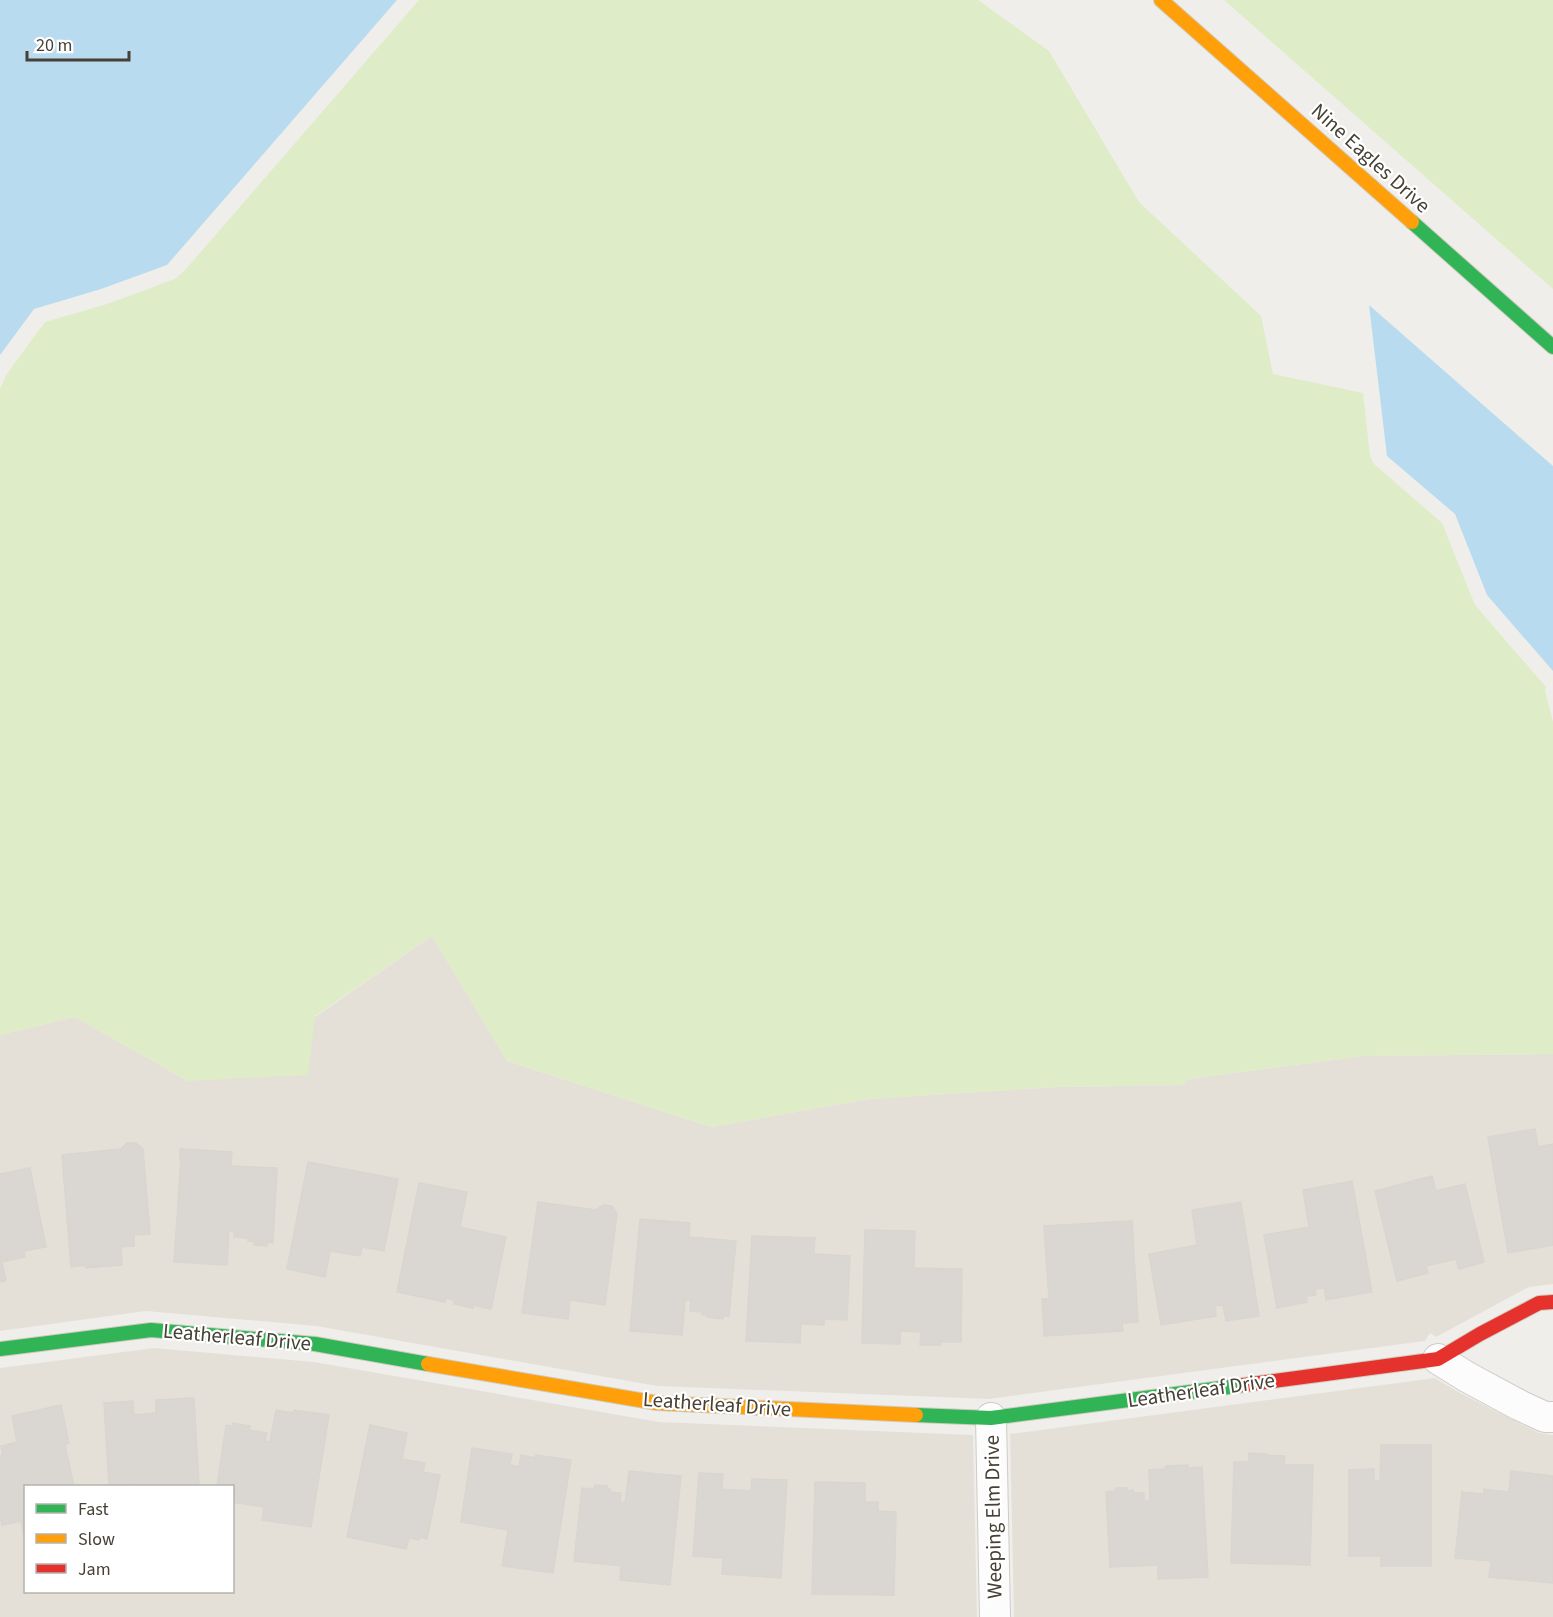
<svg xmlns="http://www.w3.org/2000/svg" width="1553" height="1617" viewBox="0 0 1553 1617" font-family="'Source Sans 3',sans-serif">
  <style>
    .residential { fill: #e5e0d7; fill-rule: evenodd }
    .green { fill: #deecc8 }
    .water { fill: #b8dbf0 }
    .building { fill: #dad7d2; stroke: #d9d5cf; stroke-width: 1.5 }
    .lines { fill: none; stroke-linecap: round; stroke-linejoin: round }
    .street-casing { stroke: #ceccc7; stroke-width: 32 }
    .fast-casing { stroke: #d0cbc0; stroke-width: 16 }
    .slow-casing { stroke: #d0cbc0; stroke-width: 16 }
    .jam-casing { stroke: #d0cbc0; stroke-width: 16 }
    .street { stroke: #fdfcfc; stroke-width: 30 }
    .fast { stroke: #30b455; stroke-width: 14 }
    .slow { stroke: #ff9f0a; stroke-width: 14 }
    .jam { stroke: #e5322d; stroke-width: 14 }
    .labels { text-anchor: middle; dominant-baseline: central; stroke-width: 4.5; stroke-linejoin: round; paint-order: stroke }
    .street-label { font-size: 21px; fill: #474035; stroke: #fff }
  </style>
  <rect width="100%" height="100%" fill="#f0eeea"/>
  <!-- residential -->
  <g class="residential">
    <polygon points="432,936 507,1061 711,1127 869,1099 1056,1087 1182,1085 1189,1079 1363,1056 1553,1054 1553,1284 1529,1287 1436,1337 1430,1333 1425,1341 988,1399 657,1386 316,1326 146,1311 0,1331 0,1035 75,1017 188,1081 315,1017"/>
    <path d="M154,1348L314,1362L659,1422L973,1435L977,1617H0V1368ZM26,1486H232V1592H26Z"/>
    <polygon points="1435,1378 1460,1393 1539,1433 1553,1435 1553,1617 1014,1617 1010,1434"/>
  </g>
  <!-- green -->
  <g class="green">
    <polygon points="419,0 978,0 1049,51 1139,202 1261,316 1273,374 1363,393 1370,456 1374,464 1442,523 1475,605 1546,687 1545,691 1553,722 1553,1054 1363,1056 1189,1079 1182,1085 1056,1087 869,1099 711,1127 507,1061 432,936 315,1016 308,1075 188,1081 75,1017 0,1035 0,389 6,375 45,322 107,304 175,279 186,269"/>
    <polygon points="1224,0 1553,0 1553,289"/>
  </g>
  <!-- water -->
  <g class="water">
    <polygon points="0,0 397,0 167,265 101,289 34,309 0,355"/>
    <polygon points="1369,305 1553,466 1553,671 1487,595 1455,514 1387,456"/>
  </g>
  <!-- building -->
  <g class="building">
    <polygon points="1535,1129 1538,1147 1553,1144 1553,1245 1508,1253 1488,1137"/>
    <polygon points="127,1143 136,1143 143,1149 150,1234 134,1235 134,1246 121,1247 122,1265 86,1268 86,1265 71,1267 62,1155 121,1149"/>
    <polygon points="180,1149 232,1152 231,1166 277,1168 273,1243 267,1242 267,1246 254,1245 255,1242 248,1241 248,1238 234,1237 234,1231 229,1231 227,1265 174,1262 181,1159 180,1159"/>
    <polygon points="308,1162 398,1179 384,1251 362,1247 360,1256 330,1251 325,1277 287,1269"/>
    <polygon points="30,1168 46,1247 24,1251 25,1257 2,1262 6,1281 0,1282 0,1174"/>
    <polygon points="1432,1176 1436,1191 1465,1184 1484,1262 1459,1269 1456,1259 1426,1266 1428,1273 1397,1281 1375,1191"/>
    <polygon points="1352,1181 1372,1292 1326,1300 1324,1288 1315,1289 1316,1295 1306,1296 1307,1302 1277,1308 1264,1235 1309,1227 1303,1190"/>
    <polygon points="419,1183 467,1192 460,1227 506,1237 491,1309 473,1305 473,1308 454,1304 454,1300 446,1298 445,1302 397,1292"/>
    <polygon points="538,1202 596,1210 603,1205 612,1206 617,1214 605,1305 570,1300 568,1319 522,1313"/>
    <polygon points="1241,1202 1259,1316 1226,1321 1223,1305 1215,1306 1216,1316 1161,1325 1149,1254 1197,1245 1192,1210"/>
    <polygon points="640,1219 690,1223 689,1237 736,1241 729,1316 723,1316 723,1319 707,1317 707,1315 702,1315 702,1312 690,1311 691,1300 685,1300 682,1335 630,1331"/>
    <polygon points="1132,1221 1138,1322 1122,1323 1123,1331 1044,1336 1042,1299 1049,1299 1044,1226"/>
    <polygon points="865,1230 915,1231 914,1268 962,1269 961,1342 941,1342 940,1345 920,1345 921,1332 900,1331 900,1344 862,1343"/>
    <polygon points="752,1236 815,1238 814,1254 850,1256 847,1320 824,1319 824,1325 801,1324 800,1343 746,1341"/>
    <polygon points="194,1398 199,1486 136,1486 136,1484 109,1486 104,1403 133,1401 134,1415 156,1413 156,1400"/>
    <polygon points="61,1405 69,1443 65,1445 74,1486 26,1486 26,1532 23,1533 21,1521 2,1525 0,1517 0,1455 3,1455 1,1446 17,1442 12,1416"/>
    <polygon points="276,1410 293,1413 294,1410 329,1415 311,1527 262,1520 264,1507 232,1502 232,1486 217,1486 226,1425 232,1426 233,1423 250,1426 249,1430 267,1433 265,1441 270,1442"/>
    <polygon points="370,1425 407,1433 402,1459 425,1463 423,1472 440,1475 427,1539 420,1537 419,1540 409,1538 406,1549 347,1537"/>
    <polygon points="1381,1445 1431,1445 1431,1566 1381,1566 1381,1556 1349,1556 1349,1470 1374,1469 1374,1481 1380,1481"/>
    <polygon points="472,1448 512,1454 510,1465 519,1467 521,1455 535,1458 536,1455 571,1460 553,1573 502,1566 508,1530 461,1522"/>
    <polygon points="1249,1453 1267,1454 1267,1455 1285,1456 1284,1465 1313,1465 1310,1565 1231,1563 1234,1462 1249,1462"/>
    <polygon points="1188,1465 1187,1468 1202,1467 1208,1577 1158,1579 1158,1565 1110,1567 1106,1492 1116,1491 1116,1488 1127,1488 1127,1491 1133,1490 1134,1493 1144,1493 1144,1501 1150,1501 1149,1470 1165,1469 1166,1466"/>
    <polygon points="629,1471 681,1476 670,1585 620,1580 621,1566 574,1561 582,1488 594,1489 595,1485 607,1486 607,1489 610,1489 610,1492 621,1493 620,1502 625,1503"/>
    <polygon points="1511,1471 1553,1476 1553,1583 1489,1577 1491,1561 1455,1558 1462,1492 1484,1494 1484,1489 1509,1492"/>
    <polygon points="699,1473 723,1474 722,1489 751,1491 752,1479 787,1480 781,1578 722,1574 723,1558 693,1556"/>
    <polygon points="815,1482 865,1483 865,1502 878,1502 878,1511 896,1512 894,1595 812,1594"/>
  </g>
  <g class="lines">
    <!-- street casing -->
    <g class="street-casing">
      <g id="street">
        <polyline points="1438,1359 1467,1377 1519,1405 1545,1417 1553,1417"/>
        <polyline points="991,1418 995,1617"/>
      </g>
    </g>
    <!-- fast casing -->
    <g class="fast-casing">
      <g id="fast">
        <polyline points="1412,222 1553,347"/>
        <polyline points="0,1349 151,1330 315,1344 428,1364"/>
        <polyline points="916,1415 991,1418 1244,1385"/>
      </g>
    </g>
    <!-- slow casing -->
    <g class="slow-casing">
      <g id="slow">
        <polyline points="1161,0 1412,222"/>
        <polyline points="428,1364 657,1403 916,1415"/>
      </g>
    </g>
    <!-- jam casing -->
    <g class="jam-casing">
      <polyline id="jam" points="1244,1385 1438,1359 1480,1334 1539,1303 1553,1302"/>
    </g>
    <!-- street -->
    <use href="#street" class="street"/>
    <!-- fast -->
    <use href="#fast" class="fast"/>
    <!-- slow -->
    <use href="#slow" class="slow"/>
    <!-- jam -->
    <use href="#jam" class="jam"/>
  </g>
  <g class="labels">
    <!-- street labels -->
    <g class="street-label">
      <text transform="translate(1371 158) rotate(42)">Nine Eagles Drive</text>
      <text transform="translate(237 1337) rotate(5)">Leatherleaf Drive</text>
      <text transform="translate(1201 1390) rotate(-8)">Leatherleaf Drive</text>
      <text transform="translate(717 1404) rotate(4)">Leatherleaf Drive</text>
      <text transform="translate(993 1517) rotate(-91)">Weeping Elm Drive</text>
    </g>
  </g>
  <!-- legend -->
  <rect x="24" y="1485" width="210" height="108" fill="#ffffff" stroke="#b5b3ae" stroke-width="1.5"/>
  <rect x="36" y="1504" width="30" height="9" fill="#30b455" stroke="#b5b3ae" stroke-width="1.5"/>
  <text x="78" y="1515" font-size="18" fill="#474035">Fast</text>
  <rect x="36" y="1534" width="30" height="9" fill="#ff9f0a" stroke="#b5b3ae" stroke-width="1.5"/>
  <text x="78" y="1545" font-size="18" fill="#474035">Slow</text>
  <rect x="36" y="1564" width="30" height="9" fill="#e5322d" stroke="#b5b3ae" stroke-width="1.5"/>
  <text x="78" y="1575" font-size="18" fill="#474035">Jam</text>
  <!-- scale -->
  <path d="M27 51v9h102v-9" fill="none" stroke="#474035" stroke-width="3"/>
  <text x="36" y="51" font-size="18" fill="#474035" stroke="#ffffff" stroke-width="4.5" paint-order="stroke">20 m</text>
</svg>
